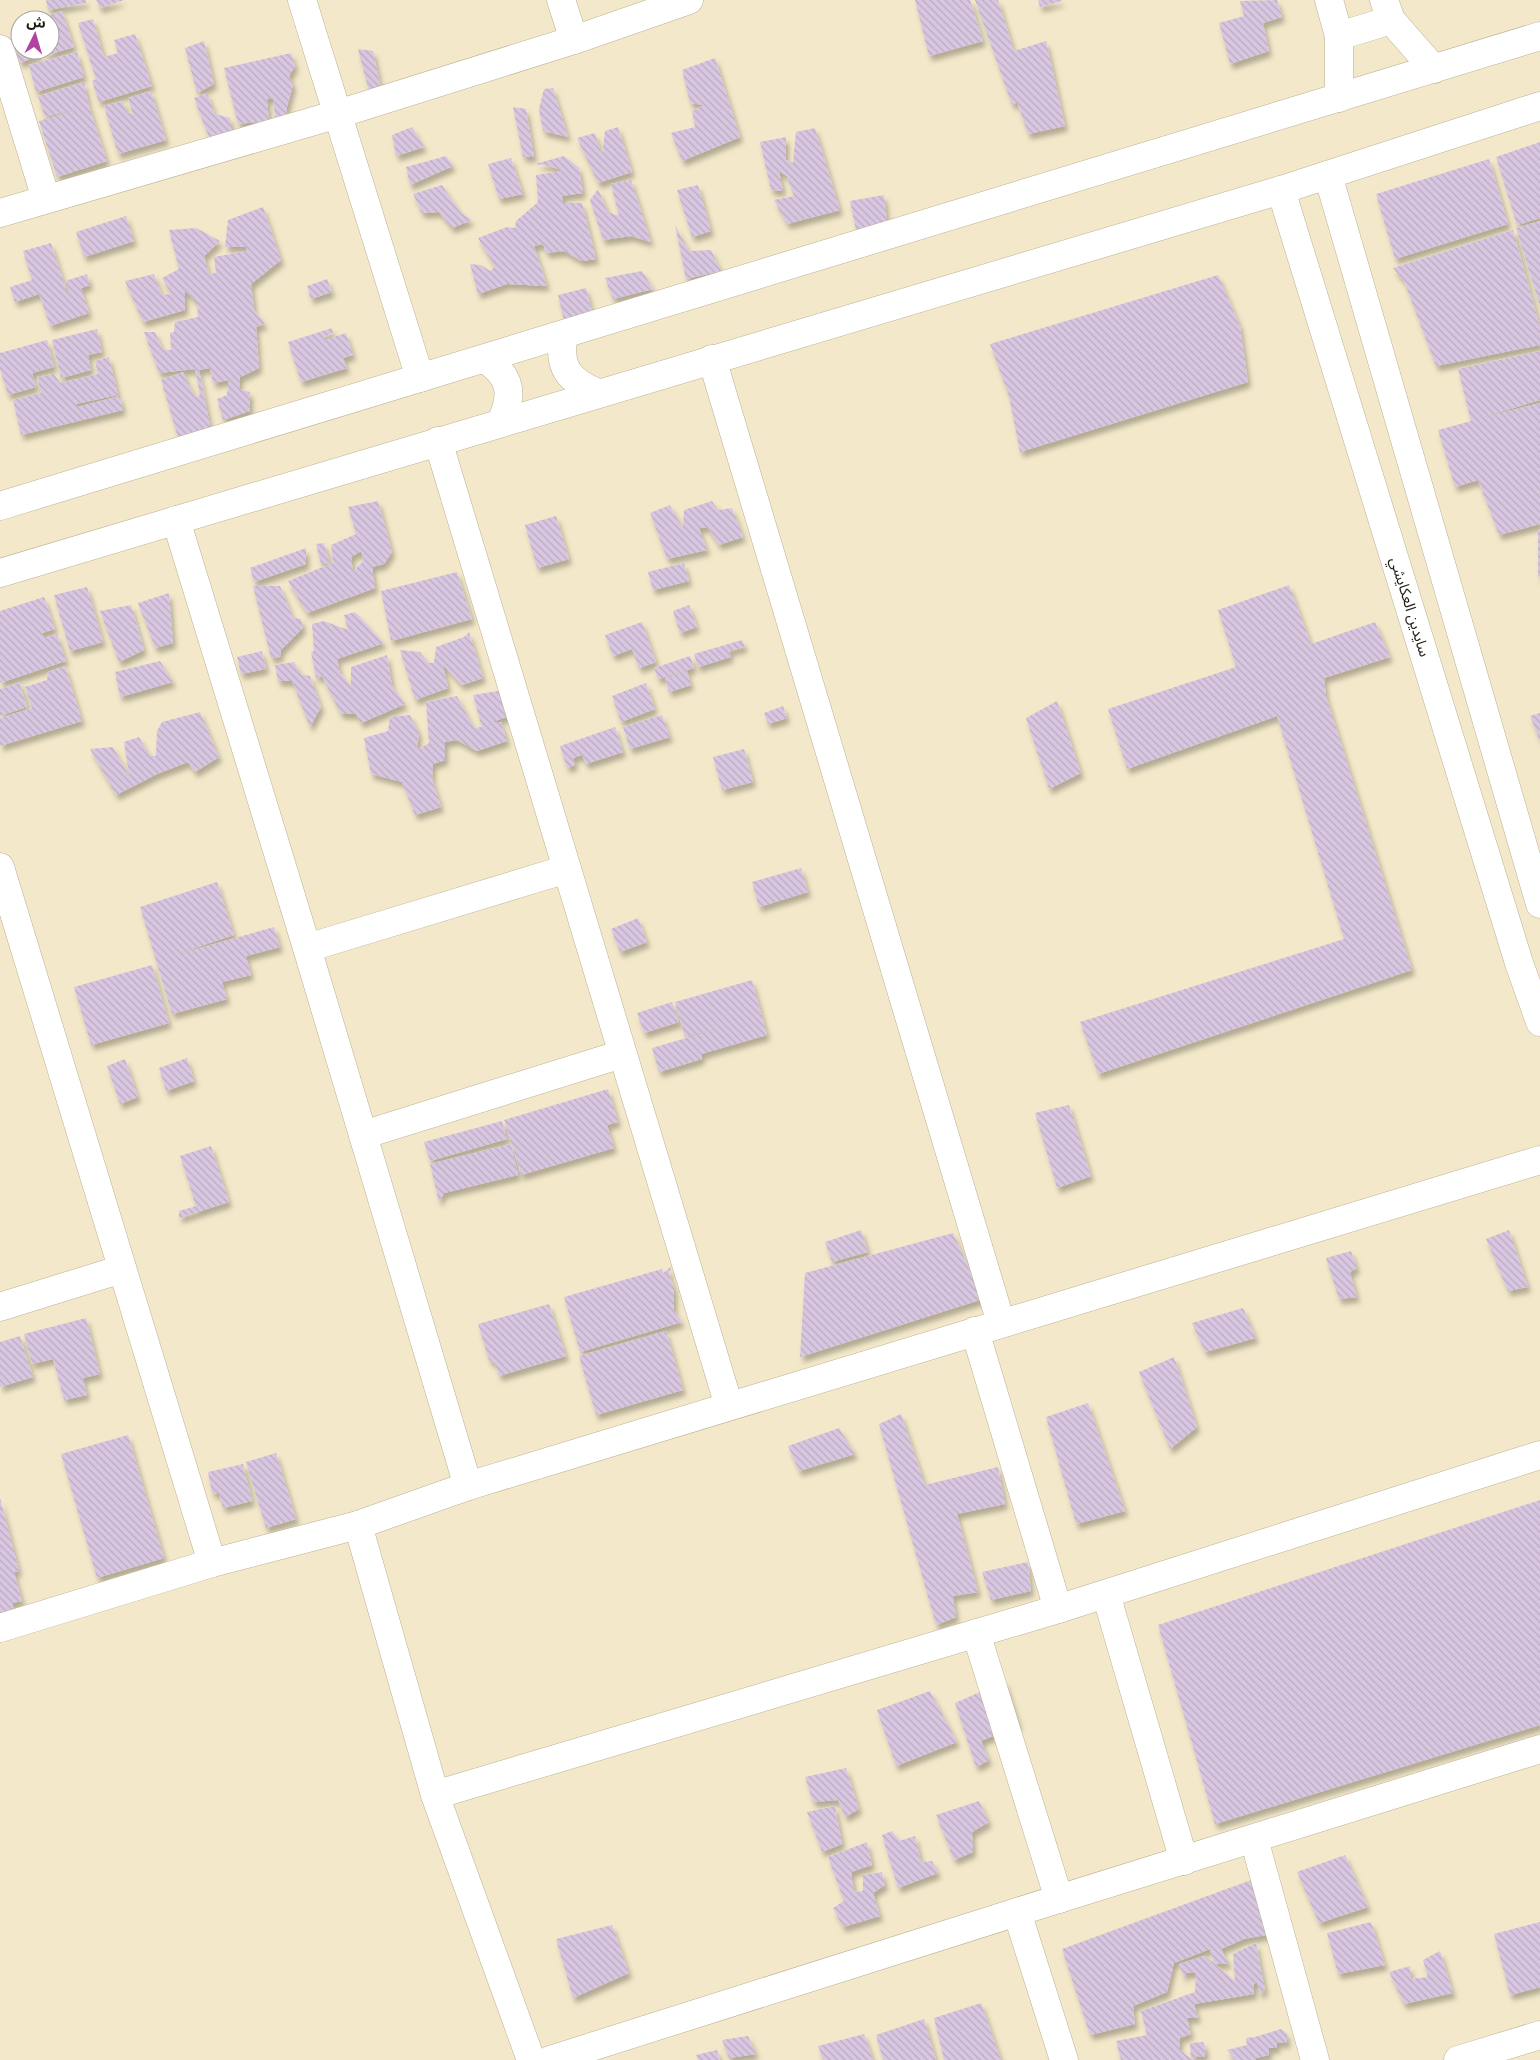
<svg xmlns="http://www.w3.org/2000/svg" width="1540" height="2060" viewBox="0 0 1540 2060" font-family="Roboto,'Noto Sans Arabic',sans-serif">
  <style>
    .building { fill: url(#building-back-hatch); fill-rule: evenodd; filter: url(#shadow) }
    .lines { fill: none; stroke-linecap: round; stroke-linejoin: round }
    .minor-casing { stroke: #bbb193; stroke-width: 29 }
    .tertiary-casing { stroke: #bbb193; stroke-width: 29 }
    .minor { stroke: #fff; stroke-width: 28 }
    .tertiary { stroke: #fff; stroke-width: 28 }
    .labels { text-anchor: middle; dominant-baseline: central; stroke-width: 4; stroke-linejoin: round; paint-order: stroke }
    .street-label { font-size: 15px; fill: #1f1b10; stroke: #fff }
  </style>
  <defs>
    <pattern id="building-back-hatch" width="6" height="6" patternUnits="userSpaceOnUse" patternTransform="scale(1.25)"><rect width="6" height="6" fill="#d9c7e2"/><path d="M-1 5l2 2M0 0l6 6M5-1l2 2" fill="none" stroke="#baaac1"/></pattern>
    <filter id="shadow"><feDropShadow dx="3" dy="5.5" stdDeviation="2.5" flood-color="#0004"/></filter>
  </defs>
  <rect width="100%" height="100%" fill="#f3e8c9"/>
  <!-- building -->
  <g class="building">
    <polygon points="46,0 86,0 86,3 48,10"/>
    <polygon points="96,0 124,0 100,8"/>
    <polygon points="915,0 970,0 983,41 929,56"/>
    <polygon points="975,0 998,0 1014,51 1046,41 1065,126 1028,134 1017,102 1012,105"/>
    <polygon points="1038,0 1062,0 1062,1 1040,7"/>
    <polygon points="1277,0 1282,17 1263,23 1269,51 1230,64 1219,23 1244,16 1240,1"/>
    <polygon points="62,11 74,47 45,56 43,50 50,50 50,20 34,20"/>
    <polygon points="93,19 104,57 118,53 114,40 135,34 152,86 99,102 92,81 96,79 78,23"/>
    <polygon points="20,34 20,50 38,50 40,55 20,63 11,38"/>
    <polygon points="204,41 214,84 197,93 185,48"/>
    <polygon points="358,49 373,51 382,93 370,95"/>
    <polygon points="77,52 84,77 36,92 29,65"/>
    <polygon points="291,53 295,66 289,76 293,85 287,107 285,123 276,123 273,99 267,98 269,123 256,127 256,122 238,124 224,68"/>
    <polygon points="715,58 740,137 682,161 671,133 695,127 692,111 704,105 690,103 682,70"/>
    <polygon points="84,82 89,106 107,161 57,177 39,121 79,109 45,117 38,96"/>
    <polygon points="553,88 568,137 543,131 539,109 544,89"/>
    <polygon points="151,91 166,140 118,154 104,106 123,101 126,112 133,114 128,98"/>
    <polygon points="207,93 215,114 230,118 232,137 212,145 194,98"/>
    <polygon points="513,107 526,109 534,157 523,157"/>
    <polygon points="412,127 424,147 396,156 392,135"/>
    <polygon points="618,127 632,172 598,183 577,138 595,133 602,156 605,131"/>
    <polygon points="815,128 840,210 787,224 774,200 794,196 787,176 779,171 783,191 771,190 760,142 786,137 786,160 793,163 796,132"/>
    <polygon points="1540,142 1540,218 1517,225 1496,157"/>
    <polygon points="446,156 453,166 410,185 406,167"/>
    <polygon points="564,156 579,168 583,193 562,196 563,203 582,203 596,259 582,261 564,251 546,253 543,244 534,246 547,286 507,284 478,294 470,264 481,265 490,271 495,267 478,238 507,227 515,228 516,221 538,202 536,175 563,171 550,166 535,164"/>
    <polygon points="511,158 523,194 499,199 488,164"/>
    <polygon points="1489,159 1508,224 1395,259 1376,194"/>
    <polygon points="631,180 651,242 631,236 603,240 590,200 598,189 608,212 619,216 611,184"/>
    <polygon points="442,185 461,213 472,220 452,228 439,212 422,213 413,194"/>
    <polygon points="698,185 711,231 692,237 677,190"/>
    <polygon points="884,195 887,222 856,230 850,201"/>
    <polygon points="263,207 281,260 251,284 254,310 265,324 256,327 259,368 240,377 239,389 250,392 250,411 223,420 217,399 227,395 229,380 213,383 210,368 199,370 211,431 179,441 161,380 183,372 195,397 200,395 195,369 159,373 144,332 155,332 163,350 171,350 170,333 174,332 175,322 198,317 197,302 185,291 185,310 143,322 125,281 154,274 162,295 171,294 162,278 179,269 169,230 196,228 220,241 204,256 209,274 216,273 214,257 247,251 246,247 225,247 228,220"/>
    <polygon points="126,216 134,241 84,257 76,232"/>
    <polygon points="1540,221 1540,306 1516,228"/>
    <polygon points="675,225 689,251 711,250 721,271 686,279"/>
    <polygon points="1513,230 1540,327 1540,345 1436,366 1404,281 1393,268"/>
    <polygon points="51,243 67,292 69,291 65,281 87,274 90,285 81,288 89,313 50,326 39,294 15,302 10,287 32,280 23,251"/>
    <polygon points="642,271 653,289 613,299 605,278"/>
    <polygon points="1218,275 1240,326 1248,382 1020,452 1009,396 990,344"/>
    <polygon points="327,279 332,292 311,299 307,286"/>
    <polygon points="586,288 594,319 566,329 558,295"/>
    <polygon points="332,328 333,333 324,337 325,340 346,333 353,355 343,358 347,368 301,382 288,342"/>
    <polygon points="97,329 102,352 88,355 91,370 61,378 52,340"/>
    <polygon points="47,340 54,367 32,373 36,387 8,395 0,369 0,353"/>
    <polygon points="1540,351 1540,400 1473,420 1540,403 1540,492 1538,494 1540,493 1540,524 1499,535 1478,480 1455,487 1438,430 1471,421 1458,369"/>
    <polygon points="109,357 118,395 76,404 77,407 120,396 123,410 21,435 13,400 41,393 37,377 54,374 60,383 98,374 95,361"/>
    <path d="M378,501L392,552L384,564L372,567L375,588L307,613L288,581L330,564H321L316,544L324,543L330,564L333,563L331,545L356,534L348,507ZM361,551L364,560L353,572L351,557Z"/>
    <polygon points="712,501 718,510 732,508 743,537 719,545 707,527 699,528 707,550 667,559 650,513 670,505 683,528 684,510"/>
    <polygon points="556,516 569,559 537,568 525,525"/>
    <polygon points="1540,529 1540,576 1538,577 1538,530"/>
    <polygon points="306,548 306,564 254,582 250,568"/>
    <polygon points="684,563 689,581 653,590 648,572"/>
    <polygon points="457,572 472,619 391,641 381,591"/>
    <polygon points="1289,585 1311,644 1375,622 1390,657 1324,678 1326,696 1412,970 1098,1074 1080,1022 1344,939 1277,716 1127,769 1108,709 1236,667 1218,610"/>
    <polygon points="253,586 280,586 293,618 301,619 303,628 281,650 280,657 271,658"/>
    <polygon points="87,587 103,642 70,651 54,595"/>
    <polygon points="169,593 173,643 155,648 138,603"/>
    <polygon points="44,597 55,629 42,633 44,638 57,634 66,661 0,683 0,611"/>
    <polygon points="131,605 144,650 119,662 100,611"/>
    <polygon points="689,605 697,627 680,633 673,611"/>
    <polygon points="355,612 384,643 337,659 340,673 351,686 351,667 387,655 392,686 405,704 361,723 356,714 341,714 322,676 316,678 311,652 314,651 312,624 324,621 348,630 344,615"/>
    <polygon points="642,622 656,662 639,668 632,649 613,656 605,635"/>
    <polygon points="469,632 483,678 462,685 443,665 448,688 415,700 400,650 420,652 428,663 434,663 436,647 464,637"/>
    <polygon points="742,640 745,647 729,651 731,657 698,667 694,654"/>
    <polygon points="262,651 266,669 241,674 237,657"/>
    <polygon points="690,656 694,668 658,679 654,668"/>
    <polygon points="160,661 173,682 120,697 115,672"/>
    <polygon points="294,662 300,674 310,676 321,707 310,727 292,681 278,681 275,665"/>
    <polygon points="65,666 82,721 0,746 0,718 32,708 25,687 47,680 48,672"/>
    <polygon points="687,671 691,685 669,692 665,678"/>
    <polygon points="25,681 20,685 27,707 0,716 0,689"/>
    <polygon points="646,683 655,709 621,722 612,696"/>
    <polygon points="504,690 512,715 492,722 501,722 507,741 477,751 457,740 445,742 445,760 433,764 432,778 441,807 415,815 402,782 371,774 364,738 388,731 390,717 410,715 419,733 417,750 429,743 426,702 457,696 474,728 482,727 473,695"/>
    <polygon points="1057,701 1081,773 1049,789 1026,718"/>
    <polygon points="783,706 787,718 768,724 764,713"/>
    <polygon points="200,712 219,757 195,772 188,762 157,774 116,795 90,749 113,747 129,775 124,742 139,737 150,756 156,756 157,731 162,722"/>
    <polygon points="1540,713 1540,741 1530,716"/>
    <polygon points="662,715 670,737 630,749 623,727"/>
    <polygon points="615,727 623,752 586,764 582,755 573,758 575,765 567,768 560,746"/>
    <polygon points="744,749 753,782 722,790 713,757"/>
    <polygon points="801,868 808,892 759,907 752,882"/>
    <polygon points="217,882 234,935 171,956 274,927 280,947 246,956 251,975 222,982 227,999 172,1014 140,907"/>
    <polygon points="638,918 647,942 620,952 611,929"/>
    <polygon points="152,965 169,1023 91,1045 74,987"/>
    <polygon points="752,980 767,1035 701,1054 702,1059 659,1072 652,1048 724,1027 685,1037 675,1002"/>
    <polygon points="672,1002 679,1022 644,1033 637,1013"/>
    <polygon points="187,1058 194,1081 166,1091 159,1068"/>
    <polygon points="125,1059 138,1097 120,1104 107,1066"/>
    <polygon points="608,1089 618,1122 607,1125 614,1148 521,1175 504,1120"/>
    <polygon points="1069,1105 1091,1176 1057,1188 1035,1113"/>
    <polygon points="502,1121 507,1139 430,1161 424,1142"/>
    <polygon points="511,1144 518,1175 444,1193 439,1202 430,1164"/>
    <polygon points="211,1146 229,1202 179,1218 179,1211 196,1206 180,1156"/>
    <polygon points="861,1230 868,1252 832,1262 825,1242"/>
    <polygon points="1509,1230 1528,1287 1508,1291 1486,1239"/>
    <polygon points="953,1233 983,1299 800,1357 805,1273"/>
    <polygon points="1351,1251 1357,1268 1350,1272 1357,1297 1339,1299 1326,1258"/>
    <polygon points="672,1266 669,1274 674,1288 674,1311 682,1322 580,1352 564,1297 662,1269 663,1273"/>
    <polygon points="549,1304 566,1356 499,1376 495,1363 489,1360 478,1324"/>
    <polygon points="1243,1308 1256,1338 1205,1352 1192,1323"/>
    <polygon points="86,1318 100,1374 83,1378 87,1395 64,1400 53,1359 32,1364 24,1334"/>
    <polygon points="666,1331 683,1390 596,1415 579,1356"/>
    <polygon points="20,1336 33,1377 0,1387 0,1342"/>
    <polygon points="1174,1357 1197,1427 1170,1449 1139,1372"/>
    <polygon points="1088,1403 1125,1511 1076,1524 1046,1417"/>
    <polygon points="901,1414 925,1485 998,1467 1005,1504 957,1514 978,1592 953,1596 956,1617 936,1625 879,1424"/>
    <polygon points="839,1428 855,1454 799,1471 788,1446"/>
    <polygon points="128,1435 164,1558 97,1578 61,1454"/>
    <polygon points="276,1453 296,1519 266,1528 246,1462"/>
    <polygon points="243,1464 252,1501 223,1508 219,1494 212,1493 208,1472"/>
    <polygon points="0,1498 19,1571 14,1572 22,1601 12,1603 15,1614 0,1618"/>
    <polygon points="1540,1500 1540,1725 1215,1824 1158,1625"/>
    <polygon points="1028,1562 1031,1591 991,1600 982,1572"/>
    <polygon points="1005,1681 1019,1725 981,1741 989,1760 976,1767 955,1703"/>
    <polygon points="930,1691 957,1742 896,1766 877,1710"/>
    <polygon points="846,1768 859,1809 845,1817 838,1800 813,1802 805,1777"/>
    <polygon points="979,1801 989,1822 972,1832 973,1852 954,1860 936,1815"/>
    <polygon points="835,1806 842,1844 822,1852 807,1812"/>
    <polygon points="892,1831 899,1841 915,1836 921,1862 932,1861 938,1873 898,1888 882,1835"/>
    <polygon points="867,1842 872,1865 851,1872 854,1892 863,1891 863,1875 882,1872 885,1885 873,1893 880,1916 843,1927 833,1908 844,1901 828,1857"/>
    <polygon points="1345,1855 1368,1907 1319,1923 1297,1872"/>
    <polygon points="1254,1879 1271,1934 1244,1939 1221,1949 1229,1964 1214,1963 1210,1949 1174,1963 1167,1992 1133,2006 1135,2024 1090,2035 1062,1949"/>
    <polygon points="1371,1922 1385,1965 1338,1974 1327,1933"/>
    <polygon points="1540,1922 1540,1987 1510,1995 1494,1934"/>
    <polygon points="612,1925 629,1973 573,1998 556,1939"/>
    <polygon points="1256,1943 1265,1990 1260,1994 1257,1982 1254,1984 1254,1994 1194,2004 1198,2018 1187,2018 1191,2034 1180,2038 1179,2049 1191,2059 1190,2043 1203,2042 1206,2050 1204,2057 1197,2056 1193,2060 1121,2060 1116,2041 1147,2035 1141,2011 1195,1992 1196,1973 1185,1973 1185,1980 1179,1964 1205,1956 1235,1981 1233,1954"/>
    <polygon points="1440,1951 1453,1993 1404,2004 1389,1972 1410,1966 1411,1979 1428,1977 1423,1960"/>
    <polygon points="981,2003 1001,2060 944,2060 934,2018"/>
    <polygon points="924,2019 936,2060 883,2060 876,2035"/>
    <polygon points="1281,2029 1287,2034 1287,2043 1277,2042 1277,2048 1269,2048 1269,2055 1256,2058 1256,2060 1235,2060 1227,2050 1247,2045 1246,2038 1255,2037"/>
    <polygon points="864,2034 873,2060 823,2060 818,2046"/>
    <polygon points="748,2036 756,2054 729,2058 722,2040"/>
    <polygon points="717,2050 720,2060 698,2060 696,2055"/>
  </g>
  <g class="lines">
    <!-- minor casing -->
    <g class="minor-casing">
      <g id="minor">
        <polyline points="302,0 420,378"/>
        <polyline points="561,0 574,40"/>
        <polyline points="1329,0 1339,36 1339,98"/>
        <polyline points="1384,0 1391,20 1434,69"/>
        <polyline points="1339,36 1391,20"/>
        <polyline points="0,49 46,199"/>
        <polyline points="1328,175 1540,904"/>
        <polyline points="1281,190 1519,963 1540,1022"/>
        <polyline points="0,213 338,114 574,40 689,0"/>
        <polyline points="712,359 1001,1323"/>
        <polyline points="438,441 729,1406"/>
        <polyline points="176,520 307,948 468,1486"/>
        <polyline points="0,867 212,1563"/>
        <polyline points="307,948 567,869"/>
        <polyline points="363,1135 622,1054"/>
        <polyline points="0,1307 122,1269"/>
        <polyline points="975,1331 1058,1609"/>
        <polyline points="358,1525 435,1795 531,2060"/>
        <polyline points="1106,1594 1184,1861"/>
        <polyline points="0,1628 212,1563 358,1525 468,1486 1540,1160"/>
        <polyline points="976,1633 1059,1899"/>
        <polyline points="435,1795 1058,1609 1540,1455"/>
        <polyline points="1254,1839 1315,2060"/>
        <polyline points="1017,1912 1064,2060"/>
        <polyline points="550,2060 1017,1912 1540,1749"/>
        <polyline points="1458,2060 1540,2035"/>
      </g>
    </g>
    <!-- tertiary casing -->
    <g class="tertiary-casing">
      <g id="tertiary">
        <path d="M564,335C557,367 569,381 598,393"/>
        <path d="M485,359C511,376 514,394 501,422"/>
        <polyline points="0,506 1540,36"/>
        <polyline points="0,573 1281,190 1540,106"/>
      </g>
    </g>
    <!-- minor -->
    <use href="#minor" class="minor"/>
    <!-- tertiary -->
    <use href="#tertiary" class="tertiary"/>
  </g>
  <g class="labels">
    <!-- street labels -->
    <g class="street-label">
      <text transform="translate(1410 607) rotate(73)">سايدين العكايشي</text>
    </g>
  </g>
  <!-- north arrow -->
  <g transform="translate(35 35) rotate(5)"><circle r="24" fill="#ffffff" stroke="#a5a49f"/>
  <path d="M0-4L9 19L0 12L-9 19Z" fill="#af43a4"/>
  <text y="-8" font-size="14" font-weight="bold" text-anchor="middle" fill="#1f1b10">ش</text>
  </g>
</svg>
